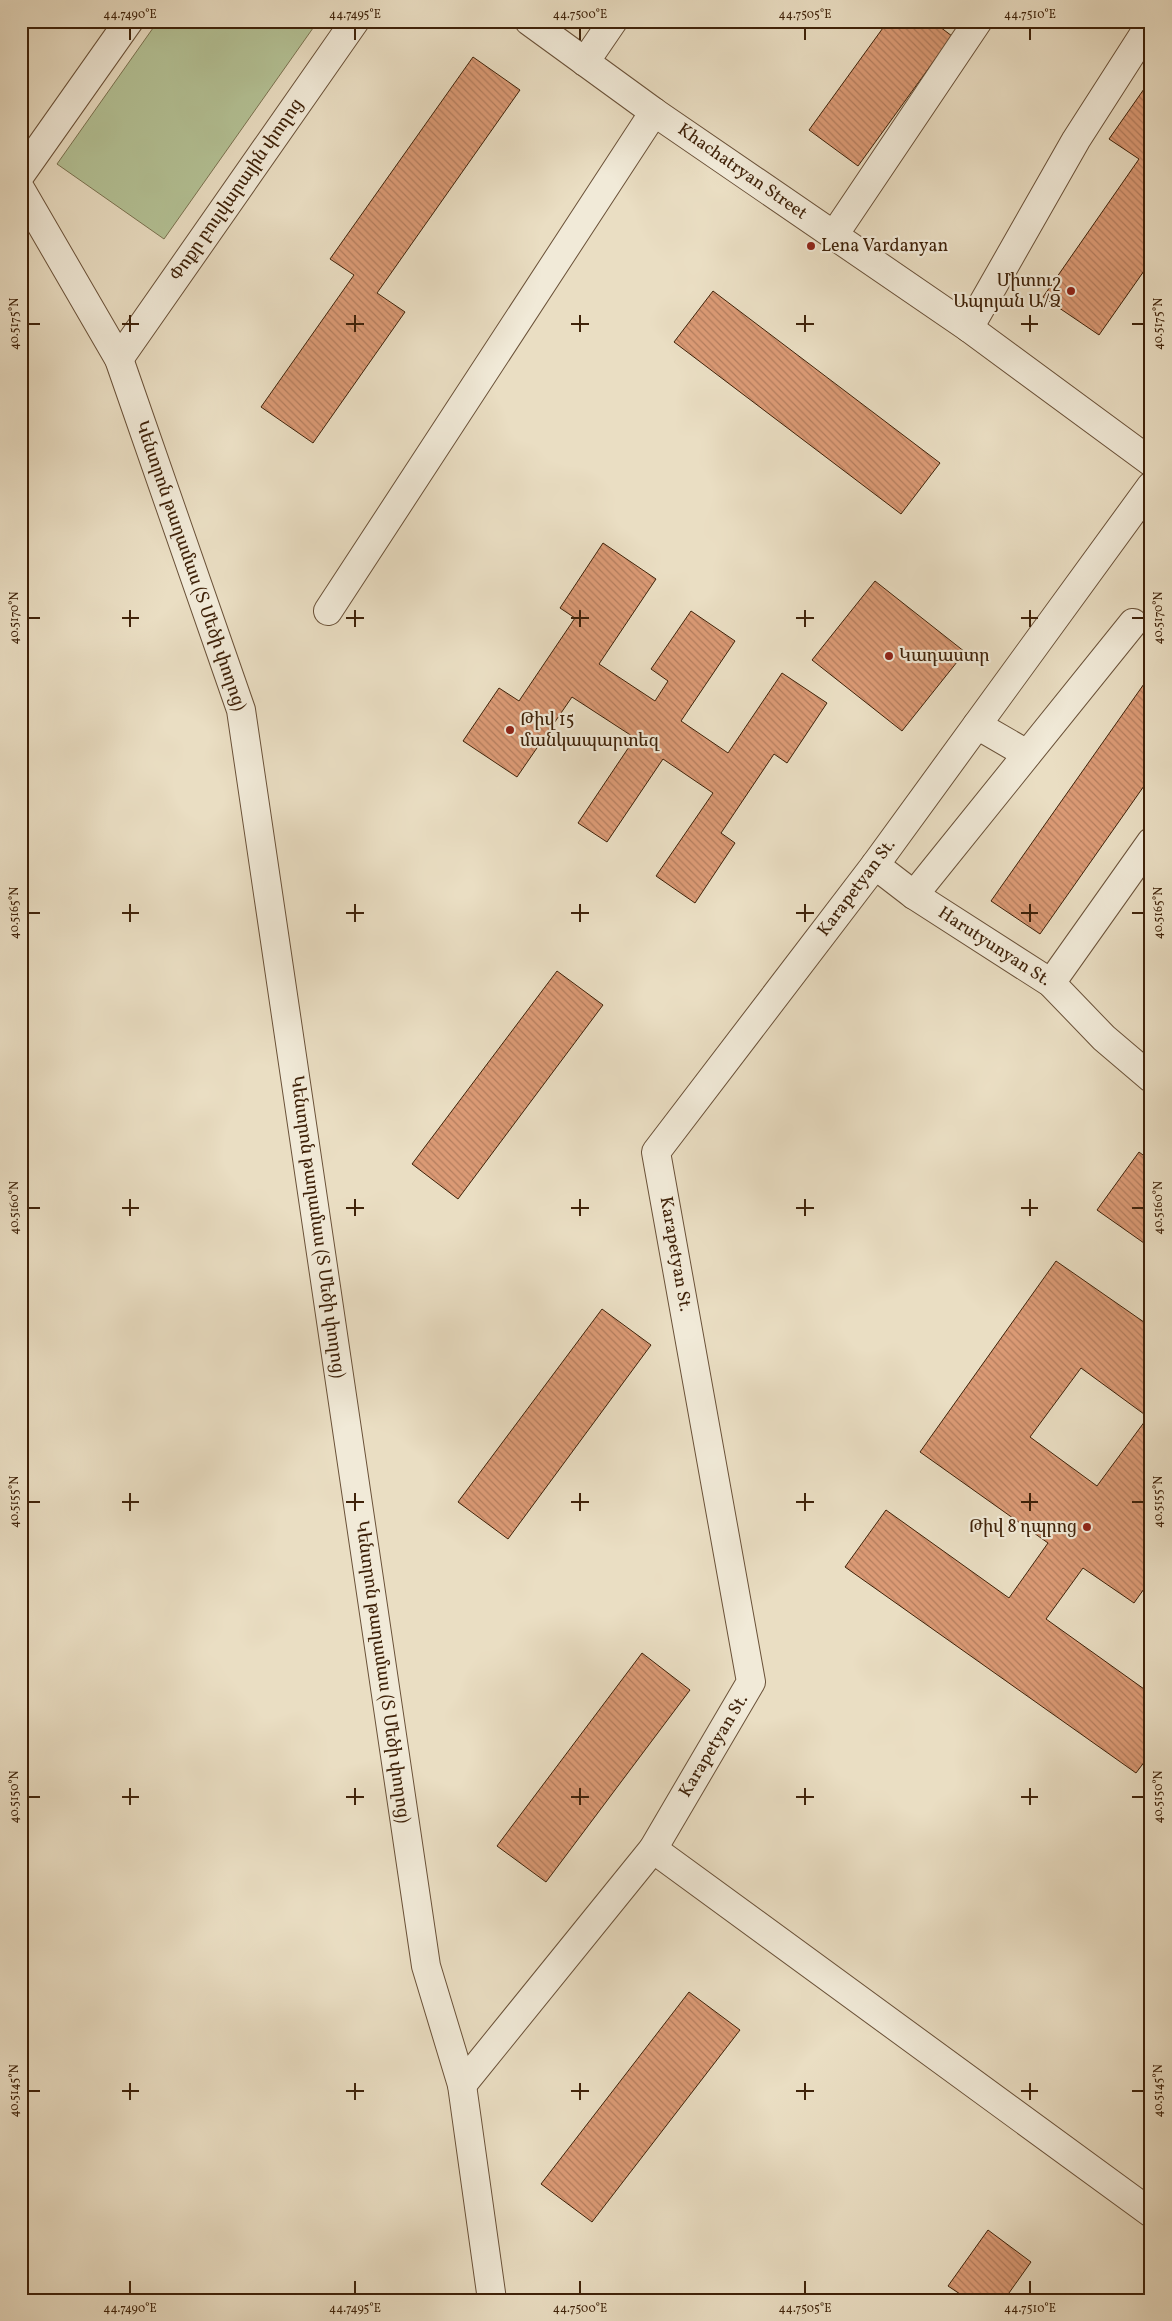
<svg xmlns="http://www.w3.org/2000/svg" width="1172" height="2321" viewBox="0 0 1172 2321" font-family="Vollkorn,'Noto Serif Armenian',serif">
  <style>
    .green { fill: #b4c296; stroke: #7a7250 }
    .building { fill: url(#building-back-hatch); stroke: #3f2209; fill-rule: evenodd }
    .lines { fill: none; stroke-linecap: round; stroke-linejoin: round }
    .minor-casing { stroke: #6a5138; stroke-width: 30 }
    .minor { stroke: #f1ead8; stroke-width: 28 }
    .ticks { fill: none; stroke: #3f2209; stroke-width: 2 }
    .poi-dot { fill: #8f2418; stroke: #f1ead8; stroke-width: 2 }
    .labels { text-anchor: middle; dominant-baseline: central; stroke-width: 4.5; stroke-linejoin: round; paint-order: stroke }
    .street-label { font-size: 18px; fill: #3f2209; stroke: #f1ead8 }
    .poi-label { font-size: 18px; fill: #3f2209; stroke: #f1ead8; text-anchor: start }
    .neatline { fill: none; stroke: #3f2209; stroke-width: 2 }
    .ticks-label { font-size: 12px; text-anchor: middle; fill: #3f2209 }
  </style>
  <defs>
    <pattern id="building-back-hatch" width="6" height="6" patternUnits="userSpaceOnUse" patternTransform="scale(1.25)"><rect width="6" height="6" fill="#db9a75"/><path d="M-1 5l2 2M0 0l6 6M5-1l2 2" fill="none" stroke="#b37d5e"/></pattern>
  </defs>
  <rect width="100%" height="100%" fill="#eadec3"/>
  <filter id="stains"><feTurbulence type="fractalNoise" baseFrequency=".004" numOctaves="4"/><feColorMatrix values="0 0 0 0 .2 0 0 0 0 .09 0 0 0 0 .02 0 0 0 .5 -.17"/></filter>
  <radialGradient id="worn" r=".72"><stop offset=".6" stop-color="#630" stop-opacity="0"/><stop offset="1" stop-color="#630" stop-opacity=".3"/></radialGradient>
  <!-- green -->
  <polygon class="green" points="158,21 318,21 164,239 57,164"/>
  <!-- building -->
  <g class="building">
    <polygon points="888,21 932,21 952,36 858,166 809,130"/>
    <polygon points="473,57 520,90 377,293 405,312 313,443 261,407 354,275 330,259"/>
    <polygon points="1151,79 1151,261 1099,335 1043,297 1139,159 1109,139"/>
    <polygon points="713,291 940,463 901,514 674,342"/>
    <polygon points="603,543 656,579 599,664 655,701 668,681 651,669 691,611 735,641 681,721 728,753 782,673 827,703 787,763 774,754 721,833 735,843 695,903 656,876 713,793 663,759 607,842 578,823 635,738 572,697 517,777 463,741 499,688 519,701 575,618 560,608"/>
    <polygon points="875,581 965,652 902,731 812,660"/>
    <polygon points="1151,674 1151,776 1040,934 991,901"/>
    <polygon points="557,971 603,1005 458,1199 412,1164"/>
    <polygon points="1139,1152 1151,1161 1151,1248 1097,1210"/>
    <path d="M1056,1261L1151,1327V1579L1134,1603L1083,1568L1046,1619L1151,1694V1753L1136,1773L845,1567L886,1510L1009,1598L1048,1543L920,1452ZM1081,1368L1148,1417L1097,1486L1030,1437Z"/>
    <polygon points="602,1309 651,1345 508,1539 458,1502"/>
    <polygon points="642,1653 690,1690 546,1882 497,1846"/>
    <polygon points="689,1992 740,2030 592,2222 541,2184"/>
    <polygon points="988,2230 1031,2262 1004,2300 960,2300 963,2296 948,2286"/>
  </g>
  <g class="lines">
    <!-- minor casing -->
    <g class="minor-casing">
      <g id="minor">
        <polyline points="529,21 654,112 969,328 1151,462"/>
        <polyline points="585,62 613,21"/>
        <polyline points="21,174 129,21"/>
        <polyline points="21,190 119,359 241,710 426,1966 462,2085 492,2300"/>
        <polyline points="834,235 978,21"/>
        <polyline points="969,328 1076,140 1151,23"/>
        <polyline points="119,359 355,21"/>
        <polyline points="328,611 654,112"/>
        <polyline points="977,725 1027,754"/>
        <polyline points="875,865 914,895 1051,983 1104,1038 1151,1078"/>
        <polyline points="914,895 1133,623"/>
        <polyline points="1051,983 1151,842"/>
        <polyline points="653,1849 1151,2213"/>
        <polyline points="462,2085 653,1849 751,1682 656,1152 875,865 1151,486"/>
      </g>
    </g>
    <!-- minor -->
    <use href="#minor" class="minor"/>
  </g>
  <!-- ticks -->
  <path class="ticks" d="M130,28V40M355,28V40M580,28V40M805,28V40M1030,28V40M130,315V332M355,315V332M580,315V332M805,315V332M1030,315V332M28,324H40M122,324H139M346,324H364M571,324H589M796,324H814M1021,324H1038M1132,324H1144M130,610V627M355,610V627M580,610V627M805,610V627M1030,610V627M28,618H40M122,618H139M346,618H364M571,618H589M796,618H814M1021,618H1038M1132,618H1144M130,904V922M355,904V922M580,904V922M805,904V922M1030,904V922M28,913H40M122,913H139M346,913H364M571,913H589M796,913H814M1021,913H1038M1132,913H1144M130,1199V1216M355,1199V1216M580,1199V1216M805,1199V1216M1030,1199V1216M28,1208H40M122,1208H139M346,1208H364M571,1208H589M796,1208H814M1021,1208H1038M1132,1208H1144M130,1493V1511M355,1493V1511M580,1493V1511M805,1493V1511M1030,1493V1511M28,1502H40M122,1502H139M346,1502H364M571,1502H589M796,1502H814M1021,1502H1038M1132,1502H1144M130,1788V1805M355,1788V1805M580,1788V1805M805,1788V1805M1030,1788V1805M28,1797H40M122,1797H139M346,1797H364M571,1797H589M796,1797H814M1021,1797H1038M1132,1797H1144M130,2083V2100M355,2083V2100M580,2083V2100M805,2083V2100M1030,2083V2100M28,2091H40M122,2091H139M346,2091H364M571,2091H589M796,2091H814M1021,2091H1038M1132,2091H1144M130,2281V2294M355,2281V2294M580,2281V2294M805,2281V2294M1030,2281V2294"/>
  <!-- markers -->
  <g class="poi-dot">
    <circle cx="811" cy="246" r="5"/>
    <circle cx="1071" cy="291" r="5"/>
    <circle cx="889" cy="656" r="5"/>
    <circle cx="510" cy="730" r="5"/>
    <circle cx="1087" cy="1527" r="5"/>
  </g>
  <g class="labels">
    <!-- street labels -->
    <g class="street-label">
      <text transform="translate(742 172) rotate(35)">Khachatryan Street</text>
      <text transform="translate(237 190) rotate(-55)">Փոքր բուլվարային փողոց</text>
      <text transform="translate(190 566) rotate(71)">Կենտրոն թաղամաս (Տ Մեծի փողոց)</text>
      <text transform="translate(857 888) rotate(-53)">Karapetyan St.</text>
      <text transform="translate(994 947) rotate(33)">Harutyunyan St.</text>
      <text transform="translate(317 1227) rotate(82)">Կենտրոն թաղամաս (Տ Մեծի փողոց)</text>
      <text transform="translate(675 1254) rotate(80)">Karapetyan St.</text>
      <text transform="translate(382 1672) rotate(82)">Կենտրոն թաղամաս (Տ Մեծի փողոց)</text>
      <text transform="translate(714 1746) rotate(-59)">Karapetyan St.</text>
    </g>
    <!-- poi labels -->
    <g class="poi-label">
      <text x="821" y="246">Lena Vardanyan</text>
      <text x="1061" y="281" text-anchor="end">Միտուշ<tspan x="1061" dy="21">Ապոյան Ա/Ձ</tspan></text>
      <text x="899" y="656">Կադաստր</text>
      <text x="520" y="720">Թիվ 15<tspan x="520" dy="21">մանկապարտեզ</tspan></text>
      <text x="1077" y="1527" text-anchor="end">Թիվ 8 դպրոց</text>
    </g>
  </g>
  <!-- margin -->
  <rect width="1172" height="2321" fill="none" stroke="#eadec3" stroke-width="55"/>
  <rect x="28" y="28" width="1116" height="2266" class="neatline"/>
  <g class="ticks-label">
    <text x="130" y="18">44.7490°E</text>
    <text x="355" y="18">44.7495°E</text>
    <text x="580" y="18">44.7500°E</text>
    <text x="805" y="18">44.7505°E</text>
    <text x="1030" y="18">44.7510°E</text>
    <text transform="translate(14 324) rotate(-90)" y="4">40.5175°N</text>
    <text transform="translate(1158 324) rotate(-90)" y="4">40.5175°N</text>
    <text transform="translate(14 618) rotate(-90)" y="4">40.5170°N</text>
    <text transform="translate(1158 618) rotate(-90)" y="4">40.5170°N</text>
    <text transform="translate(14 913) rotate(-90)" y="4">40.5165°N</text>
    <text transform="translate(1158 913) rotate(-90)" y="4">40.5165°N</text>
    <text transform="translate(14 1208) rotate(-90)" y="4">40.5160°N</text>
    <text transform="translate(1158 1208) rotate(-90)" y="4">40.5160°N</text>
    <text transform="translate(14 1502) rotate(-90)" y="4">40.5155°N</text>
    <text transform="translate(1158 1502) rotate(-90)" y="4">40.5155°N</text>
    <text transform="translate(14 1797) rotate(-90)" y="4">40.5150°N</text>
    <text transform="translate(1158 1797) rotate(-90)" y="4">40.5150°N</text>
    <text transform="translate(14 2091) rotate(-90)" y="4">40.5145°N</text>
    <text transform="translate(1158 2091) rotate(-90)" y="4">40.5145°N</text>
    <text x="130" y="2312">44.7490°E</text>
    <text x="355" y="2312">44.7495°E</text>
    <text x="580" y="2312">44.7500°E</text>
    <text x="805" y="2312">44.7505°E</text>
    <text x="1030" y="2312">44.7510°E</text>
  </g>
  <rect width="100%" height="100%" filter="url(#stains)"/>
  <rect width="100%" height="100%" fill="url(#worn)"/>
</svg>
